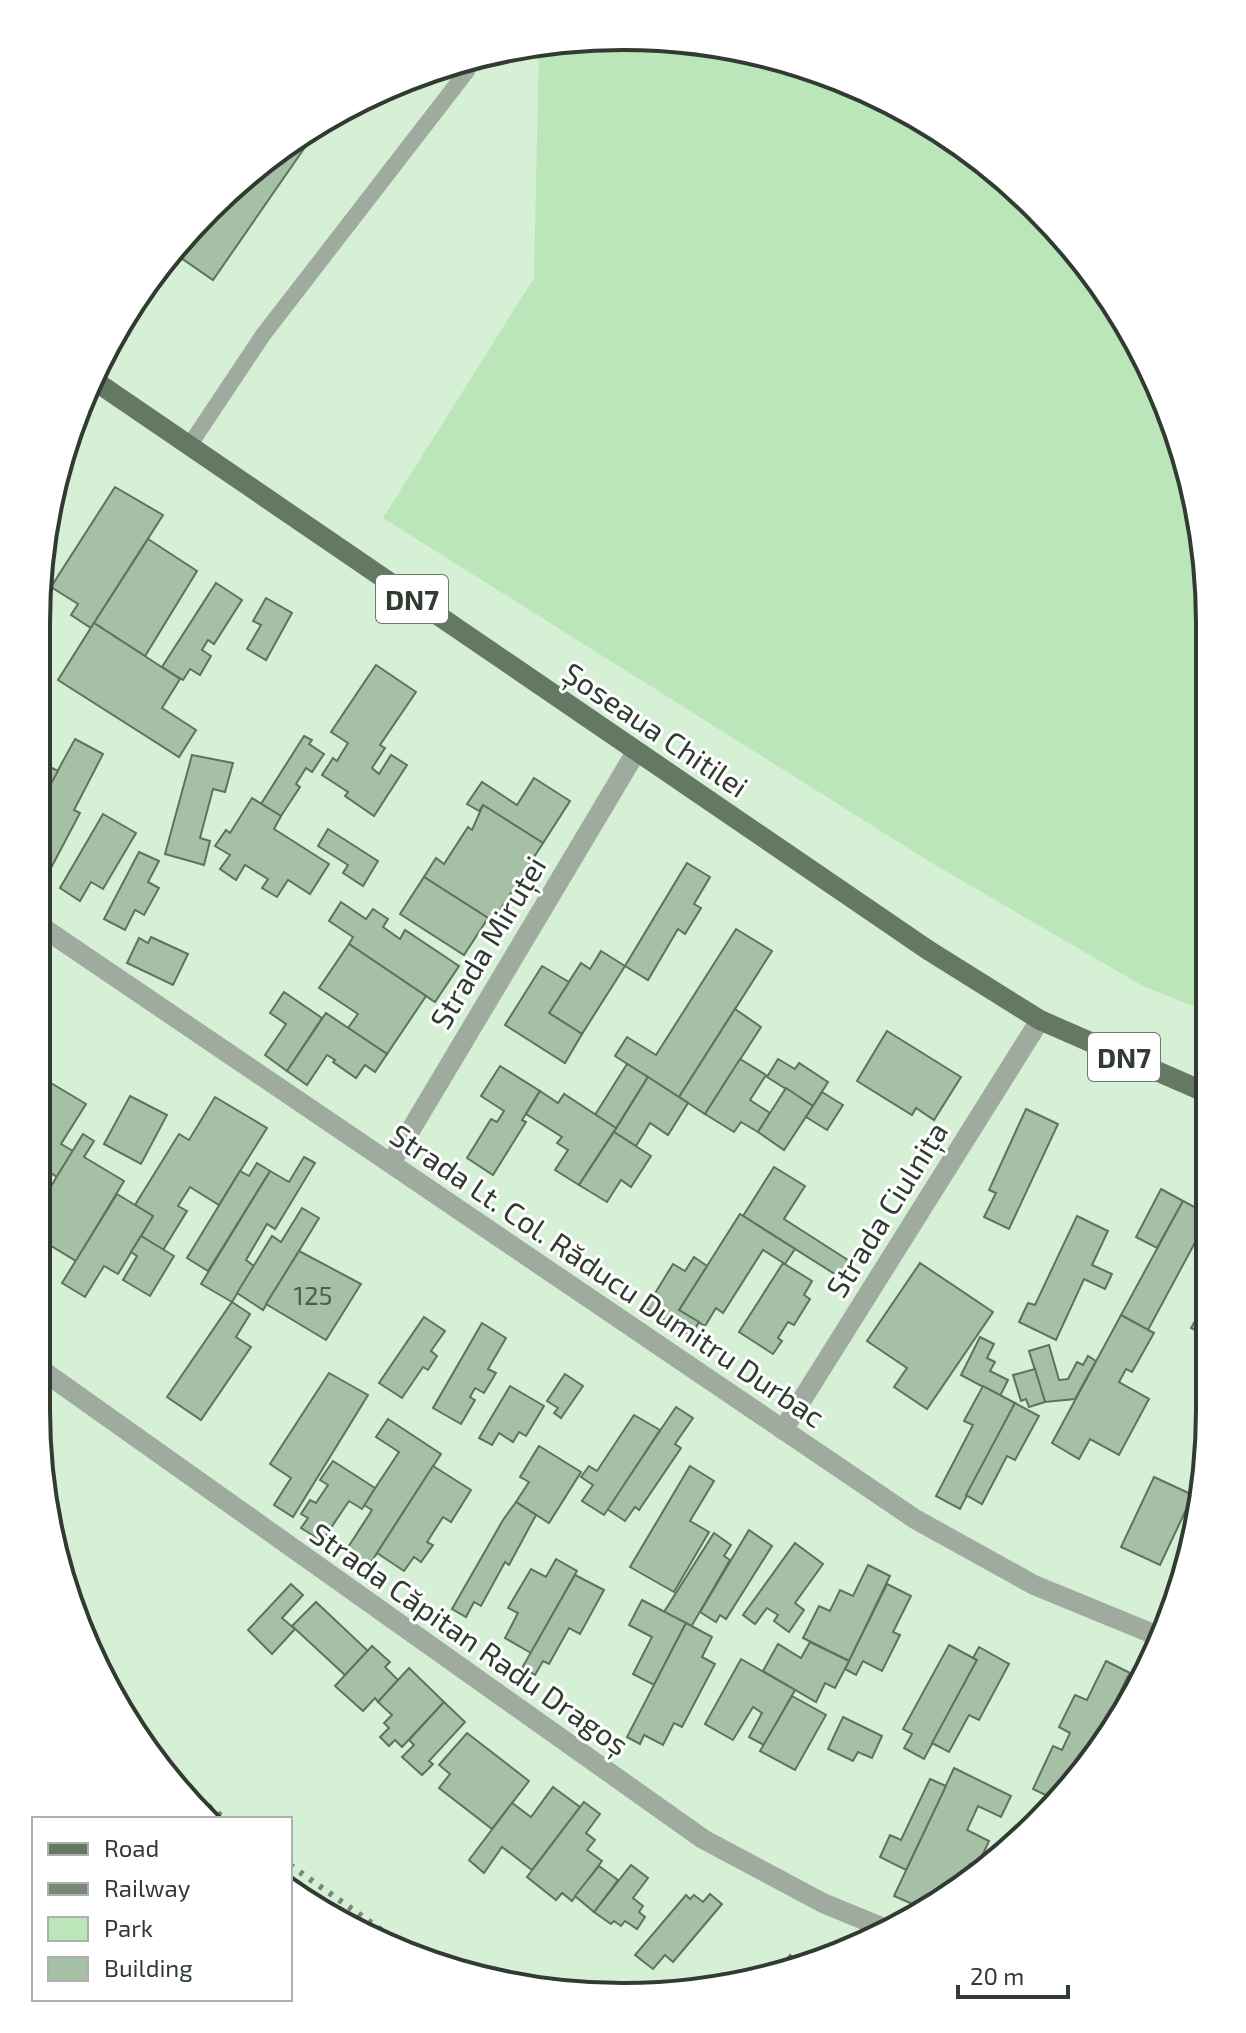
<svg xmlns="http://www.w3.org/2000/svg" width="1246" height="2033" viewBox="0 0 1246 2033" font-family="'Exo 2',sans-serif">
  <style>
    .green { fill: #bae6ba }
    .building { fill: #a6c0a6; stroke: #5c745d; stroke-width: 2 }
    .lines { fill: none; stroke-linecap: round; stroke-linejoin: round }
    .lane { stroke: #a0aba0; stroke-width: 16 }
    .street { stroke: #a0aba0; stroke-width: 20 }
    .primary { stroke: #647864; stroke-width: 20 }
    .rail { stroke: #787; stroke-width: 6; stroke-dasharray: 4 8; stroke-linecap: butt }
    .labels { text-anchor: middle; dominant-baseline: central; stroke-width: 6; stroke-linejoin: round; paint-order: stroke }
    .number-label { font-size: 26px; fill: #4e5c4e }
    .shield { fill: #fff; stroke: #6f766f; stroke-width: 2 }
    .shield-label { font-size: 28px; font-weight: bold; fill: #313b31 }
    .street-label { font-size: 30px; fill: #313b31; stroke: #fff }
    .rim { fill: none; stroke: #313b31; stroke-width: 4 }
  </style>
  <rect width="100%" height="100%" fill="#d6f0d6"/>
  <!-- green -->
  <polygon class="green" points="661,37 774,56 882,96 980,157 1065,236 1132,330 1190,471 1209,584 1207,1012 1141,985 935,865 383,518 534,278 539,43"/>
  <!-- building -->
  <g class="building">
    <polygon points="326,117 213,280 171,251 236,182"/>
    <polygon points="115,487 163,515 91,628 71,615 78,604 51,587"/>
    <polygon points="148,539 197,571 145,656 94,623"/>
    <polygon points="216,583 242,600 214,644 208,640 202,650 211,656 200,675 190,669 183,680 162,667"/>
    <polygon points="266,598 292,613 266,660 247,649 261,625 253,621"/>
    <polygon points="94,623 180,679 162,708 196,730 179,757 58,680"/>
    <polygon points="376,665 416,692 380,745 385,748 372,768 379,774 391,755 407,765 374,816 345,796 348,792 322,775 333,758 337,761 348,743 331,732"/>
    <polygon points="304,736 312,740 309,744 324,754 312,772 306,768 296,784 300,787 281,816 261,804"/>
    <polygon points="75,739 103,754 74,810 80,813 52,866 45,862 39,871 39,805"/>
    <polygon points="192,755 233,763 225,792 213,789 200,838 210,841 204,865 165,854"/>
    <polygon points="40,762 58,771 39,805"/>
    <polygon points="534,778 570,801 543,843 483,805 479,811 467,804 482,782 517,805"/>
    <polygon points="252,798 281,816 274,829 329,864 310,894 288,880 277,897 262,888 268,879 245,865 236,880 220,869 230,855 215,846 226,830 230,833"/>
    <polygon points="483,805 543,843 493,921 424,877 436,858 444,864 468,827 472,830"/>
    <polygon points="103,814 136,833 103,889 91,882 80,901 60,888"/>
    <polygon points="328,829 378,861 363,886 343,873 348,865 318,846"/>
    <polygon points="139,852 159,861 148,882 159,888 144,915 135,910 125,930 104,919"/>
    <polygon points="687,863 710,877 694,904 701,908 685,934 678,929 648,980 625,966"/>
    <polygon points="424,877 488,918 464,955 400,914"/>
    <polygon points="341,902 366,919 373,909 388,919 383,927 400,939 405,930 459,966 435,1002 349,944 353,937 329,921"/>
    <polygon points="736,929 772,951 679,1097 615,1056 627,1037 656,1055"/>
    <polygon points="151,937 188,954 173,985 127,963 139,938 148,943"/>
    <polygon points="349,944 426,996 387,1054 348,1028 358,1014 319,988"/>
    <polygon points="601,951 625,966 582,1034 549,1013 581,963 590,969"/>
    <polygon points="542,966 569,982 549,1013 582,1034 565,1063 505,1025"/>
    <polygon points="284,992 322,1018 287,1071 265,1055 286,1024 270,1013"/>
    <polygon points="735,1009 761,1027 705,1114 679,1097"/>
    <polygon points="326,1013 387,1054 375,1072 365,1065 356,1078 333,1062 335,1060 327,1055 307,1085 287,1071"/>
    <polygon points="887,1031 961,1077 934,1120 916,1108 912,1115 857,1081"/>
    <polygon points="740,1059 766,1075 750,1100 770,1113 758,1132 741,1122 734,1132 705,1114"/>
    <polygon points="778,1059 795,1069 799,1063 828,1082 813,1106 767,1077"/>
    <polygon points="627,1064 648,1077 616,1128 595,1115"/>
    <polygon points="500,1066 540,1091 522,1120 526,1122 493,1175 467,1158 491,1119 497,1122 504,1111 481,1096"/>
    <polygon points="648,1077 688,1103 668,1135 650,1123 636,1146 614,1132"/>
    <polygon points="46,1080 86,1104 61,1144 73,1151 57,1177 37,1164 38,1094"/>
    <polygon points="786,1088 813,1106 784,1150 758,1132"/>
    <polygon points="540,1091 558,1103 564,1094 616,1128 579,1185 555,1170 568,1150 557,1143 562,1137 526,1114"/>
    <polygon points="822,1092 843,1105 827,1130 806,1117"/>
    <polygon points="130,1096 167,1115 141,1164 104,1144"/>
    <polygon points="215,1097 267,1128 219,1205 190,1187 178,1206 187,1211 163,1250 141,1236 153,1216 135,1205 179,1134 189,1140"/>
    <polygon points="1026,1109 1058,1124 1009,1229 984,1217 996,1193 989,1190"/>
    <polygon points="614,1132 651,1156 631,1187 621,1180 607,1202 579,1185"/>
    <polygon points="83,1134 94,1141 84,1157 124,1181 76,1261 43,1241 37,1247 37,1209"/>
    <polygon points="304,1157 315,1163 275,1229 267,1224 246,1260 254,1266 232,1302 201,1284 270,1171 289,1182"/>
    <polygon points="257,1163 270,1171 208,1271 187,1258 240,1171 249,1176"/>
    <polygon points="774,1167 805,1186 784,1219 851,1262 841,1278 743,1216"/>
    <polygon points="1161,1189 1183,1201 1157,1248 1136,1237"/>
    <polygon points="117,1194 153,1216 118,1274 104,1266 85,1297 62,1283"/>
    <polygon points="1183,1201 1206,1213 1206,1222 1148,1330 1121,1315"/>
    <polygon points="302,1208 319,1218 263,1310 237,1293 272,1236 281,1242"/>
    <polygon points="740,1214 795,1249 785,1264 763,1250 723,1313 716,1308 705,1326 679,1310"/>
    <polygon points="1077,1216 1108,1231 1092,1265 1112,1274 1105,1289 1084,1279 1056,1340 1019,1322 1028,1303 1035,1305"/>
    <polygon points="141,1236 174,1256 150,1296 123,1280 137,1256 131,1252"/>
    <polygon points="299,1251 361,1284 326,1340 266,1304"/>
    <polygon points="694,1257 707,1266 679,1310 699,1322 691,1336 646,1308 673,1264 685,1271"/>
    <polygon points="783,1263 812,1281 804,1295 810,1299 794,1325 788,1322 778,1338 782,1341 773,1354 739,1332"/>
    <polygon points="920,1263 993,1312 927,1409 894,1387 907,1368 867,1341"/>
    <polygon points="232,1302 250,1314 236,1337 251,1347 201,1420 167,1397"/>
    <polygon points="1206,1302 1206,1335 1191,1328"/>
    <polygon points="1121,1315 1154,1333 1132,1372 1126,1369 1119,1382 1149,1399 1119,1455 1090,1439 1079,1459 1052,1443"/>
    <polygon points="424,1317 445,1331 431,1351 437,1356 428,1370 423,1367 402,1398 379,1383"/>
    <polygon points="482,1323 506,1338 488,1369 496,1373 484,1393 475,1388 470,1397 475,1400 461,1424 433,1408"/>
    <polygon points="980,1337 994,1344 987,1358 995,1362 990,1371 1008,1380 1000,1396 961,1375"/>
    <polygon points="1049,1345 1059,1380 1068,1379 1077,1362 1083,1365 1088,1356 1096,1361 1075,1399 1045,1402 1029,1351"/>
    <polygon points="1035,1369 1045,1402 1029,1407 1026,1399 1021,1401 1013,1375"/>
    <polygon points="329,1373 368,1395 293,1517 274,1505 291,1478 270,1464"/>
    <polygon points="565,1374 583,1386 561,1418 554,1413 558,1408 547,1401"/>
    <polygon points="510,1386 544,1406 526,1436 519,1432 513,1442 499,1433 492,1445 479,1438"/>
    <polygon points="983,1386 1015,1403 960,1509 936,1496 973,1425 964,1421"/>
    <polygon points="1015,1403 1039,1416 1015,1460 1007,1456 982,1504 966,1495"/>
    <polygon points="676,1407 693,1418 675,1444 681,1448 639,1510 635,1507 625,1521 607,1509"/>
    <polygon points="634,1415 660,1430 604,1515 582,1501 593,1485 581,1477 589,1466 597,1471"/>
    <polygon points="388,1419 441,1454 368,1567 345,1552 372,1510 364,1505 399,1452 376,1437"/>
    <polygon points="539,1446 581,1472 549,1523 516,1502 529,1482 520,1477"/>
    <polygon points="333,1461 375,1488 362,1509 349,1501 322,1541 301,1528 308,1518 301,1514 310,1500 316,1503 328,1485 320,1480"/>
    <polygon points="433,1466 471,1490 451,1522 443,1517 427,1542 433,1545 421,1562 414,1557 404,1571 377,1553"/>
    <polygon points="690,1466 714,1481 690,1521 709,1532 674,1592 630,1567"/>
    <polygon points="1154,1477 1193,1495 1160,1565 1121,1547"/>
    <polygon points="516,1502 536,1515 509,1565 505,1562 481,1606 474,1602 466,1617 452,1609 503,1520"/>
    <polygon points="749,1530 772,1546 726,1619 720,1615 716,1622 700,1612"/>
    <polygon points="714,1533 731,1545 724,1556 730,1560 691,1627 664,1612"/>
    <polygon points="795,1543 823,1564 795,1603 804,1610 789,1632 774,1621 778,1615 767,1608 755,1624 743,1615"/>
    <polygon points="556,1559 577,1571 531,1653 505,1638 518,1613 508,1608 531,1569 546,1577"/>
    <polygon points="868,1565 890,1576 849,1661 803,1638 819,1606 830,1611 840,1590 853,1596"/>
    <polygon points="575,1575 604,1590 580,1634 569,1628 549,1664 543,1661 535,1675 522,1668"/>
    <polygon points="291,1584 303,1595 282,1618 295,1629 272,1654 248,1630"/>
    <polygon points="887,1584 911,1596 893,1632 900,1635 882,1671 863,1661 856,1675 845,1669"/>
    <polygon points="642,1600 686,1623 654,1685 633,1674 652,1637 629,1625"/>
    <polygon points="316,1602 368,1651 345,1675 292,1626"/>
    <polygon points="686,1623 712,1637 702,1657 715,1664 682,1727 674,1723 663,1745 644,1735 640,1744 627,1737"/>
    <polygon points="810,1642 849,1661 835,1688 825,1683 816,1702 763,1671 778,1644 801,1658"/>
    <polygon points="949,1645 977,1660 924,1759 904,1748 912,1734 903,1729"/>
    <polygon points="372,1646 390,1662 385,1667 398,1680 378,1702 375,1698 363,1711 335,1686"/>
    <polygon points="979,1647 1009,1664 979,1720 969,1715 949,1752 932,1743 977,1660 973,1658"/>
    <polygon points="741,1659 795,1690 764,1745 749,1737 762,1713 753,1707 733,1740 705,1724"/>
    <polygon points="1106,1661 1130,1673 1080,1775 1054,1799 1033,1789 1053,1746 1062,1750 1070,1733 1059,1727 1075,1695 1087,1700"/>
    <polygon points="409,1668 444,1702 402,1747 395,1740 389,1746 380,1737 389,1728 384,1723 392,1715 378,1702"/>
    <polygon points="1128,1676 1139,1681 1089,1767 1080,1775"/>
    <polygon points="792,1696 826,1715 795,1770 760,1751"/>
    <polygon points="444,1702 465,1722 429,1761 433,1764 422,1775 402,1757 414,1745 409,1740"/>
    <polygon points="843,1717 882,1736 872,1758 858,1752 853,1761 828,1749"/>
    <polygon points="467,1733 529,1781 492,1829 439,1788 450,1774 439,1765"/>
    <polygon points="954,1768 1011,1796 1001,1817 978,1806 967,1830 989,1841 977,1867 970,1864 956,1891 944,1887 935,1905 931,1907 920,1901 917,1906 894,1896"/>
    <polygon points="930,1779 946,1786 906,1870 880,1857 890,1835 901,1840"/>
    <polygon points="553,1787 580,1807 532,1870 502,1847 484,1873 469,1860 512,1803 531,1817"/>
    <polygon points="584,1802 600,1814 586,1833 595,1840 587,1850 602,1861 572,1901 562,1893 556,1900 527,1877"/>
    <polygon points="631,1865 648,1878 633,1898 643,1906 639,1912 645,1917 637,1929 625,1921 621,1926 614,1921 611,1924 594,1912"/>
    <polygon points="599,1866 618,1880 594,1912 575,1896"/>
    <polygon points="710,1894 722,1904 673,1962 665,1955 653,1969 635,1955 686,1895 690,1899 694,1895 703,1902"/>
    <polygon points="790,1955 806,1967 777,1972"/>
  </g>
  <g class="lines">
    <!-- lane -->
    <polyline class="lane" points="189,446 263,335 467,71 468,59"/>
    <!-- street -->
    <g class="street">
      <polyline points="39,925 915,1519 1034,1585 1163,1638"/>
      <polyline points="391,1163 636,752"/>
      <polyline points="36,1366 703,1839 823,1903 886,1929"/>
      <polyline points="783,1430 1040,1020"/>
    </g>
    <!-- primary -->
    <polyline class="primary" points="92,379 928,950 1040,1020 1207,1093"/>
    <!-- rail -->
    <g class="rail">
      <polyline points="169,1778 226,1819"/>
      <polyline points="290,1865 425,1961"/>
    </g>
  </g>
  <g class="labels">
    <!-- number labels -->
    <g class="number-label">
      <text x="313" y="1294">125</text>
    </g>
    <!-- shield labels -->
    <g class="shield">
      <rect x="376" y="575" width="72" height="48" rx="6"/>
      <rect x="1088" y="1033" width="72" height="48" rx="6"/>
    </g>
    <g class="shield-label">
      <text x="412" y="599">DN7</text>
      <text x="1124" y="1057">DN7</text>
    </g>
    <!-- street labels -->
    <g class="street-label">
      <text transform="translate(656 729) rotate(34)">Șoseaua Chitilei</text>
      <text transform="translate(487 942) rotate(-59)">Strada Miruței</text>
      <text transform="translate(886 1209) rotate(-58)">Strada Ciulnița</text>
      <text transform="translate(608 1275) rotate(34)">Strada Lt. Col. Răducu Dumitru Durbac</text>
      <text transform="translate(470 1638) rotate(35)">Strada Căpitan Radu Dragoș</text>
    </g>
  </g>
  <!-- crop -->
  <path d="M0 0H1246V2033H0ZM623 50H623A573 573 0 0 1 1196 623V1410A573 573 0 0 1 623 1983H623A573 573 0 0 1 50 1410V623A573 573 0 0 1 623 50Z" fill="#fff" fill-rule="evenodd"/>
  <path class="rim" d="M623 50H623A573 573 0 0 1 1196 623V1410A573 573 0 0 1 623 1983H623A573 573 0 0 1 50 1410V623A573 573 0 0 1 623 50Z"/>
  <!-- legend -->
  <rect x="32" y="1817" width="260" height="184" fill="#ffffff" stroke="#adb1ad" stroke-width="2"/>
  <rect x="48" y="1843" width="40" height="12" fill="#647864" stroke="#adb1ad" stroke-width="2"/>
  <text x="104" y="1857" font-size="24" fill="#313b31">Road</text>
  <rect x="48" y="1883" width="40" height="12" fill="#778877" stroke="#adb1ad" stroke-width="2"/>
  <text x="104" y="1897" font-size="24" fill="#313b31">Railway</text>
  <rect x="48" y="1917" width="40" height="24" fill="#bae6ba" stroke="#adb1ad" stroke-width="2"/>
  <text x="104" y="1937" font-size="24" fill="#313b31">Park</text>
  <rect x="48" y="1957" width="40" height="24" fill="#a6c0a6" stroke="#adb1ad" stroke-width="2"/>
  <text x="104" y="1977" font-size="24" fill="#313b31">Building</text>
  <!-- scale -->
  <path d="M958 1985v12h110v-12" fill="none" stroke="#313b31" stroke-width="4"/>
  <text x="970" y="1985" font-size="24" fill="#313b31" stroke="#ffffff" stroke-width="6" paint-order="stroke">20 m</text>
</svg>
